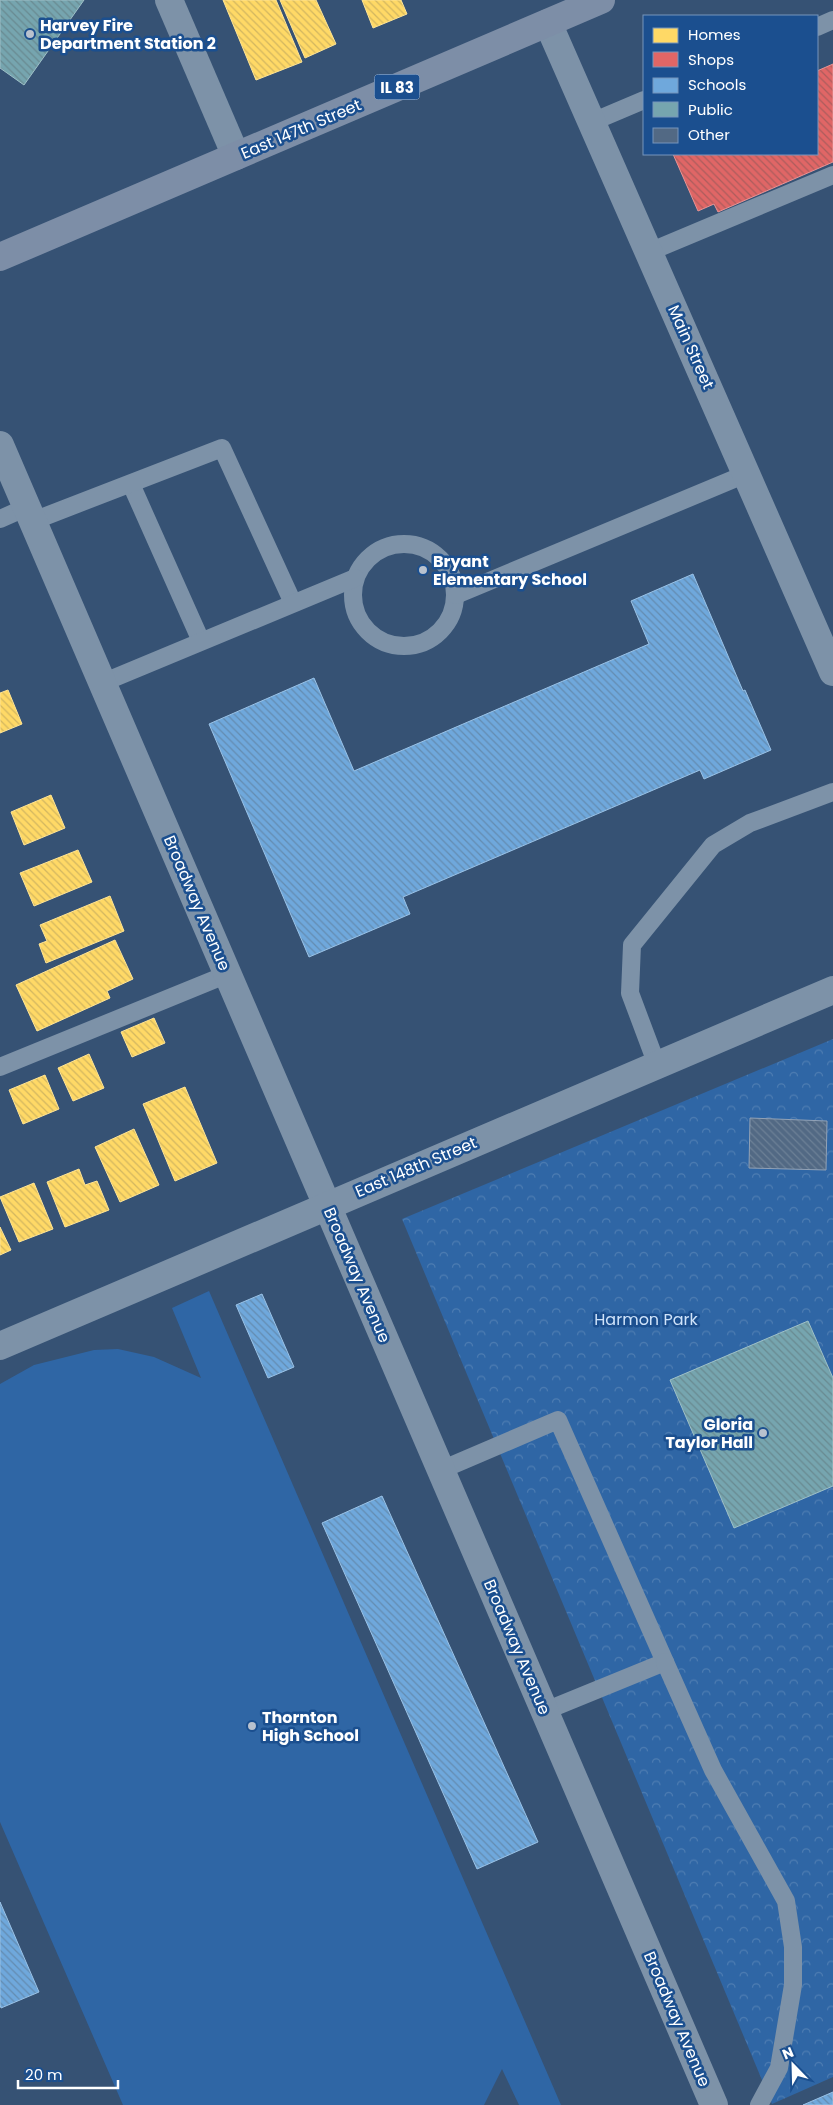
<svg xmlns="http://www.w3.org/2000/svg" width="833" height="2105" viewBox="0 0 833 2105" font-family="Poppins,sans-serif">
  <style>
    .park { fill: url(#park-crowns) }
    .pitch { fill: #2f66a5 }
    .homes { fill: url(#homes-back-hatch); stroke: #ffe494 }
    .shops { fill: url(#shops-back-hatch); stroke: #e99494 }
    .schools { fill: url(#schools-back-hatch); stroke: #9ac2e6 }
    .public { fill: url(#public-back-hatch); stroke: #9fc0c7 }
    .building { fill: url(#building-back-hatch); stroke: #92a2b6 }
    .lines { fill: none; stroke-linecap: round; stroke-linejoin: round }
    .lane { stroke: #7d92a8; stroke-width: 18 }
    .street { stroke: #7d92a8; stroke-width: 28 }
    .primary { stroke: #7d8ea7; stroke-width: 28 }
    .poi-dot { fill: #b9c2ce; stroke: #1b4f8f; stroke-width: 2 }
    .labels { text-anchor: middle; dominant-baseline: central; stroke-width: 5; stroke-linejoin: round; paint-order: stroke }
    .shield { fill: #1b4f8f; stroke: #bbcadd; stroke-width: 1 }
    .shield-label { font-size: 15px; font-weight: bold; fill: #fff }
    .poi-label { font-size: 16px; font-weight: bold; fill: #fff; stroke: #1b4f8f; text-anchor: start }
    .street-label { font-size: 16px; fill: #fff; stroke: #1b4f8f }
    .park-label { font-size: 16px; fill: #cfe3fa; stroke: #1b4f8f }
  </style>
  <defs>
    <pattern id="park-crowns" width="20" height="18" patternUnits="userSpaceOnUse" patternTransform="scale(1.25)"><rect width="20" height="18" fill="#2f66a5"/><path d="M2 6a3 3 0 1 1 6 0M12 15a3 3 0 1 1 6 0" fill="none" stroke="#4e7db2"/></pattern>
    <pattern id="homes-back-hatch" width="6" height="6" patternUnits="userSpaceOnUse" patternTransform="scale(1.25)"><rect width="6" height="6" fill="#ffd966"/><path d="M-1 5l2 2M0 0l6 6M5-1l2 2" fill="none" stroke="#d2b660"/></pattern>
    <pattern id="shops-back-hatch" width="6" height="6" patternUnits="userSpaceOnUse" patternTransform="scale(1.25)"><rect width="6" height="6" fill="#e06666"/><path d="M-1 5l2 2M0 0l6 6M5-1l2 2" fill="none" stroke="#ac5d5d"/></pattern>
    <pattern id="schools-back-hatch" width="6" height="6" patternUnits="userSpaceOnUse" patternTransform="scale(1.25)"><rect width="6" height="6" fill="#6fa8dc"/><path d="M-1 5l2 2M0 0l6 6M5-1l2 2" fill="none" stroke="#648cb1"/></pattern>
    <pattern id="public-back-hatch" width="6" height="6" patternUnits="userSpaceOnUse" patternTransform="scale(1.25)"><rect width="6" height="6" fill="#76a5af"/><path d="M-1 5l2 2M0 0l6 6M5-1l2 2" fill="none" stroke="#698a91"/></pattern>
    <pattern id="building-back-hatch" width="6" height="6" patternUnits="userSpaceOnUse" patternTransform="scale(1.25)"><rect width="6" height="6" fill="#526984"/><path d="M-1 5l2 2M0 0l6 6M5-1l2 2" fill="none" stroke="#6c8096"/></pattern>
  </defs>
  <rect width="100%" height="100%" fill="#365274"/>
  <!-- park -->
  <polygon class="park" points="833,1039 833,2077 772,2104 402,1219"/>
  <!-- pitch -->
  <polygon class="pitch" points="209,1291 561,2105 519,2105 502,2069 484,2105 123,2105 0,1822 0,1384 34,1365 94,1350 118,1349 154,1357 201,1378 172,1308"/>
  <!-- homes -->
  <g class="homes">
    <polygon points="223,0 276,0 302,62 256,80"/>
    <polygon points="280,0 316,0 336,44 305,58"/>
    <polygon points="362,0 401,0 407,14 373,28"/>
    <polygon points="8,690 22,724 0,733 0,693"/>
    <polygon points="51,795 65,828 24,845 11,812"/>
    <polygon points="78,850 92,882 34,906 20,873"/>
    <polygon points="110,896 124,931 46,963 39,944 47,941 40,925"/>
    <polygon points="115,940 133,979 107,991 110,998 37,1031 16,985"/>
    <polygon points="154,1018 165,1043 132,1057 121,1032"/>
    <polygon points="89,1054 104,1088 73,1101 58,1068"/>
    <polygon points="45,1075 59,1109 23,1124 9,1090"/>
    <polygon points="185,1087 217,1163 175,1181 143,1104"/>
    <polygon points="134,1129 159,1185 120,1202 95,1147"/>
    <polygon points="79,1169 85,1185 97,1181 109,1210 65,1227 47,1182"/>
    <polygon points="34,1183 53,1229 19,1242 0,1197"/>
    <polygon points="0,1227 11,1250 0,1255"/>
  </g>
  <!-- shops -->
  <polygon class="shops" points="833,64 833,162 718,212 714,204 698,211 673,154 817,154 817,71"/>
  <!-- schools -->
  <g class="schools">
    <polygon points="693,574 743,691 745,690 771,750 704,779 700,770 403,897 410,914 309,957 209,724 314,678 354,771 649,644 631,601"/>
    <polygon points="262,1294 294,1367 268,1378 236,1305"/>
    <polygon points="382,1496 538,1842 477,1869 322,1523"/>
    <polygon points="0,1902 39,1992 1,2008 0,2005"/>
    <polygon points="833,2092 833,2105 803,2105"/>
  </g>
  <!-- public -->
  <g class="public">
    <polygon points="0,0 84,0 24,85 0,68"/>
    <polygon points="808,1321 833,1378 833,1486 734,1528 670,1380"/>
  </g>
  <!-- building -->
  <polygon class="building" points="750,1118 827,1121 826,1170 749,1168"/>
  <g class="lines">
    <!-- lane -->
    <g class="lane">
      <polyline points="817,27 833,20"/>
      <polyline points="592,122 644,100"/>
      <polyline points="649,252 833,175"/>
      <polyline points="131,484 201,641"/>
      <polyline points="0,519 27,507"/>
      <polyline points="33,521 222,448 293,603"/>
      <circle cx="404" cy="595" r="51"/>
      <polyline points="456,595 746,474"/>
      <polyline points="102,683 355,578"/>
      <polyline points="657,1065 630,993 632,945 713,845 750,823 833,792"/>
      <polyline points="0,1067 228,974"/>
      <polyline points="441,1470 558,1420 665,1662 545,1711"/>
      <polyline points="665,1662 713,1770 786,1901 793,1947 793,1985 779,2068 759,2105"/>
    </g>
    <!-- street -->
    <g class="street">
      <polyline points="169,0 236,156"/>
      <polyline points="548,23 833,672"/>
      <polyline points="0,445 714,2105"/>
      <polyline points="0,1346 833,990"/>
    </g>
    <!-- primary -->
    <polyline class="primary" points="0,257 601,0"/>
  </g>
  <!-- markers -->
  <g class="poi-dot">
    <circle cx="30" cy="34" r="5"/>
    <circle cx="423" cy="570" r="5"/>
    <circle cx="763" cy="1433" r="5"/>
    <circle cx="252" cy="1726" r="5"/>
  </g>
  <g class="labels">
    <!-- shield labels -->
    <rect class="shield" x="374.5" y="74.5" width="45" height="25" rx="4"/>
    <g class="shield-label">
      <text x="397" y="87">IL 83</text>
    </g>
    <!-- poi labels -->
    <g class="poi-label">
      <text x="40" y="25">Harvey Fire<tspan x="40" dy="18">Department Station 2</tspan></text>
      <text x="433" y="561">Bryant<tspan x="433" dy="18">Elementary School</tspan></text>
      <text x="753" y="1424" text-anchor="end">Gloria<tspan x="753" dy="18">Taylor Hall</tspan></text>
      <text x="262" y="1717">Thornton<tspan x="262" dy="18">High School</tspan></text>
    </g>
    <!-- street labels -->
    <g class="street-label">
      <text transform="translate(301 129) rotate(-23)">East 147th Street</text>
      <text transform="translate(691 347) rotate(66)">Main Street</text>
      <text transform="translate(197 903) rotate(67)">Broadway Avenue</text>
      <text transform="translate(416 1167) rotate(-23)">East 148th Street</text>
      <text transform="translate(357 1275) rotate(67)">Broadway Avenue</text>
      <text transform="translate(517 1647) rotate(67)">Broadway Avenue</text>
      <text transform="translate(677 2019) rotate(67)">Broadway Avenue</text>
    </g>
    <!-- park labels -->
    <g class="park-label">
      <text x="646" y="1319">Harmon Park</text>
    </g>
  </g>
  <!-- legend -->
  <rect x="643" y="15" width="175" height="140" fill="#1b4f8f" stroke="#7695bc"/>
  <rect x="653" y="28" width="25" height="15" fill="#ffd966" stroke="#7695bc"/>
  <text x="688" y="40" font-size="15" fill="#ffffff">Homes</text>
  <rect x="653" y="52" width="25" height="15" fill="#e06666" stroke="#7695bc"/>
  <text x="688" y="65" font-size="15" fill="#ffffff">Shops</text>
  <rect x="653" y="78" width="25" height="15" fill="#6fa8dc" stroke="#7695bc"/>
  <text x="688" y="90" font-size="15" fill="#ffffff">Schools</text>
  <rect x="653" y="102" width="25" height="15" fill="#76a5af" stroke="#7695bc"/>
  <text x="688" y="115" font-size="15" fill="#ffffff">Public</text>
  <rect x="653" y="128" width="25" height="15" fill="#526984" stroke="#7695bc"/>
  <text x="688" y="140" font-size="15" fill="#ffffff">Other</text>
  <!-- north arrow -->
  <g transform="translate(793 2065) rotate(337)" stroke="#1b4f8f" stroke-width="4" paint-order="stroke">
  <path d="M0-4L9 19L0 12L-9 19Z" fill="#ffffff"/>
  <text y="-8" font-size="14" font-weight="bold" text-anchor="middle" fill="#ffffff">N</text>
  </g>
  <!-- scale -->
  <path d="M18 2080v8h100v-8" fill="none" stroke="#ffffff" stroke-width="2.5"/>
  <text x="25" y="2080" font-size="15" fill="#ffffff" stroke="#1b4f8f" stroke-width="4" paint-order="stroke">20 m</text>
</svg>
